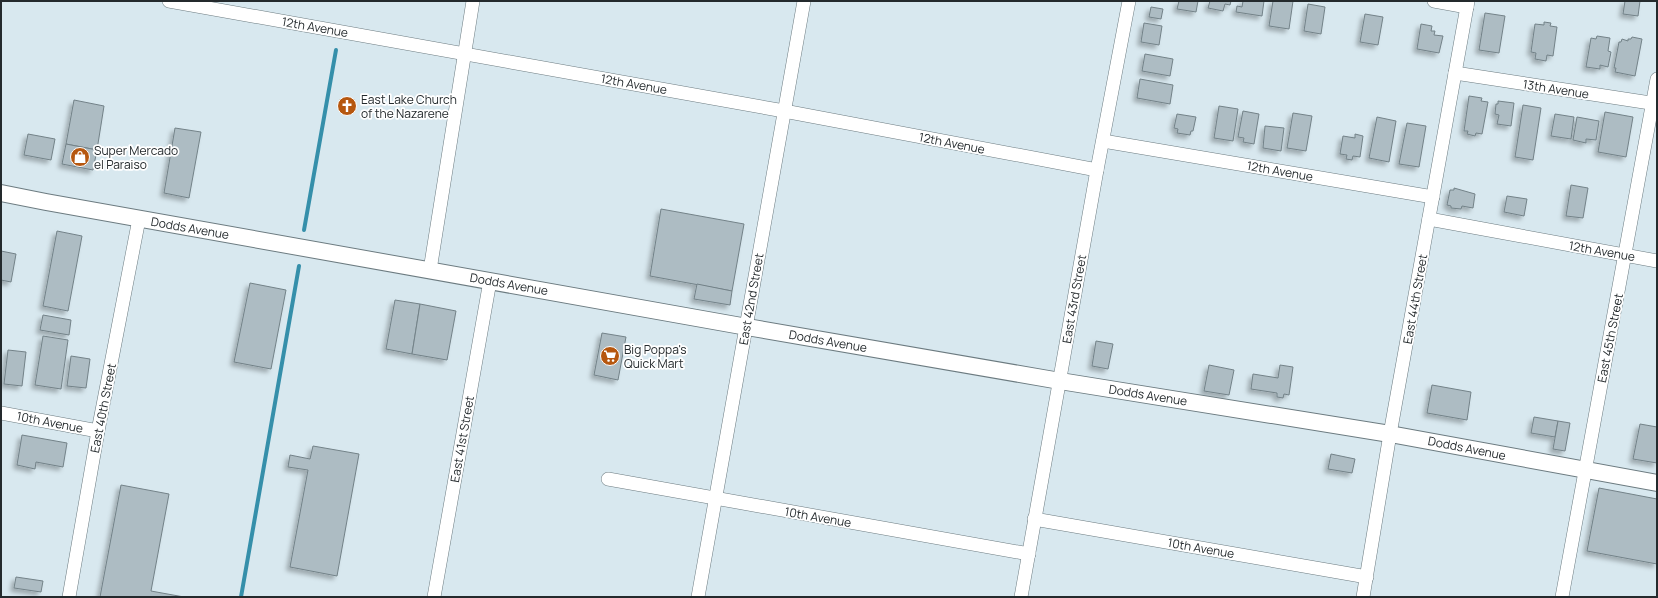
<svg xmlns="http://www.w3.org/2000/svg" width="1658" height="598" viewBox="0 0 1658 598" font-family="Manrope,sans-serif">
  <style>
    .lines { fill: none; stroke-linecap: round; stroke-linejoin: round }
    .stream { stroke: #358faa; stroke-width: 4 }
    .building { fill: #adbcc3; stroke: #738288; filter: url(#shadow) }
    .minor-casing { stroke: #6c7b80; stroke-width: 14 }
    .tertiary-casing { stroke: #6c7b80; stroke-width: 18 }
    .minor { stroke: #fff; stroke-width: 13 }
    .tertiary { stroke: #fff; stroke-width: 16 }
    .labels { text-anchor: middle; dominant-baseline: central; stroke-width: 3.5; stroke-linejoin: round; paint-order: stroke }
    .street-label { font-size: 12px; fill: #242a2d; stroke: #fff }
    .poi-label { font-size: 12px; fill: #242a2d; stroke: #fff; text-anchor: start }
  </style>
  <defs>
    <filter id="shadow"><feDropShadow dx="-3.5" dy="3.5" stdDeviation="2" flood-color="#0004"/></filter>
  </defs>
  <rect width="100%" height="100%" fill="#d8e8ef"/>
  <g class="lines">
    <!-- stream -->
    <g class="stream">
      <polyline points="304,230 336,50"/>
      <polyline points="241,597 299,266"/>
    </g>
  </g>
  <!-- building -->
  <g class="building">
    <polygon points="1179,1 1198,1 1196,12 1177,9"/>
    <polygon points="1210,1 1231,1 1230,5 1225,4 1223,11 1208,8"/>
    <polygon points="1243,1 1264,1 1262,16 1236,12 1237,6 1242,7"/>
    <polygon points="1273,1 1293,1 1289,29 1269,26"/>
    <polygon points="1625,1 1640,1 1638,16 1623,14"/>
    <polygon points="1308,4 1325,7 1321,34 1304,31"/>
    <polygon points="1151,7 1163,9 1161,19 1149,17"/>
    <polygon points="1485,13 1505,16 1499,53 1479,50"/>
    <polygon points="1365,14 1383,17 1378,45 1360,42"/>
    <polygon points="1544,22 1551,23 1550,26 1557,27 1553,56 1547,55 1546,61 1535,59 1536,53 1531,52 1535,24 1544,25"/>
    <polygon points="1144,23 1162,26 1159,45 1141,42"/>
    <polygon points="1421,24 1432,26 1431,31 1435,31 1434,35 1443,36 1439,53 1417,49"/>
    <polygon points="1597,36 1610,38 1608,51 1611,52 1608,67 1600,65 1600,69 1586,67 1591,38 1596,39"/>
    <polygon points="1632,37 1642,39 1635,76 1615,72 1616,68 1614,68 1619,42 1621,42 1622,39 1628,41 1628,39 1631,39"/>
    <polygon points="1145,54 1173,59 1170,76 1142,71"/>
    <polygon points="1140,79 1173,85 1170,104 1137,98"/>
    <polygon points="1469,96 1482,98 1481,101 1488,102 1482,134 1476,133 1475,136 1467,134 1468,131 1464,131"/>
    <polygon points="74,100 104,106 97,150 66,144"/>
    <polygon points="1498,101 1514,103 1511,126 1497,124 1499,115 1495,114 1496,104 1498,104"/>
    <polygon points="1523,105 1541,108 1533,160 1515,157"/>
    <polygon points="1219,106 1238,109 1233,141 1214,138"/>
    <polygon points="1243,111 1259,114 1254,144 1243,142 1244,138 1238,137"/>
    <polygon points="1605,112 1633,117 1626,157 1598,152"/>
    <polygon points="1293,113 1312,116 1306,151 1287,148"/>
    <polygon points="1177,114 1196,117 1193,131 1191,131 1190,135 1177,133 1178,129 1174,128"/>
    <polygon points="1555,114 1574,117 1571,139 1551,136"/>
    <polygon points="1377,117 1396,121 1389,162 1369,158"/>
    <polygon points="1577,117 1599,121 1596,140 1586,139 1586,143 1573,140"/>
    <polygon points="1407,123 1426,126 1419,167 1399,164"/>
    <polygon points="1265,126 1284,128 1281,151 1263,148"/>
    <polygon points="175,128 201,132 189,198 164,193"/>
    <polygon points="28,134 55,139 51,160 24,155"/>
    <polygon points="1355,134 1363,136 1360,157 1353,156 1352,160 1346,159 1347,155 1340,154 1343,136 1355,138"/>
    <polygon points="66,144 97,150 93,170 62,164"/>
    <polygon points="1571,185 1588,188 1583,218 1566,216"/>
    <polygon points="1454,188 1475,194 1473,208 1462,206 1461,209 1451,208 1451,206 1447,205 1450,190 1454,190"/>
    <polygon points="1507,196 1527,199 1524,216 1504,212"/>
    <polygon points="661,209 744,224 732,291 650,276"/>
    <polygon points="57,231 82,236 68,311 43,306"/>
    <polygon points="1,251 16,254 11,282 1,280"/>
    <polygon points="250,283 286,290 271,369 234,362"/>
    <polygon points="697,284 732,291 730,305 694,299"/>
    <polygon points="395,300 420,304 412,354 386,349"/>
    <polygon points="420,304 456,311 447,360 412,354"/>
    <polygon points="43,315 71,320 69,335 40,330"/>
    <polygon points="602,333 626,337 618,380 594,375"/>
    <polygon points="43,336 68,340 61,389 35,385"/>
    <polygon points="1096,341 1113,344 1108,369 1092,366"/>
    <polygon points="8,350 26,352 22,386 4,384"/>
    <polygon points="71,356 90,359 86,388 67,386"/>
    <polygon points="1209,365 1234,370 1229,395 1204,391"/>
    <polygon points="1280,365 1293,367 1289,395 1284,394 1283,398 1277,397 1277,393 1251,389 1253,374 1278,378"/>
    <polygon points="1432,385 1471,392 1467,420 1427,413"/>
    <polygon points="1534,417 1558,421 1555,437 1531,433"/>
    <polygon points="1558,421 1570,423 1565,451 1553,449"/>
    <polygon points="1640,424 1657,427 1657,463 1633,459"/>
    <polygon points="22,435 67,443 63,467 36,462 35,469 17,465"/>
    <polygon points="313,446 359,454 337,576 290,567 308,470 288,467 290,455 310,459"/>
    <polygon points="1331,454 1355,459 1352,473 1328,469"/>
    <polygon points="121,485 169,494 151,591 184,597 100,597"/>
    <polygon points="1599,488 1657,499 1657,564 1587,551"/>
    <polygon points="16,577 43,581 41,592 14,588"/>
  </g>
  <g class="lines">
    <!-- minor casing -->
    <g class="minor-casing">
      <g id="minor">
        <polyline points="169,1 784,111 1097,170"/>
        <polyline points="1434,1 1467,7"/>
        <polyline points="1455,73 1657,104"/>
        <polyline points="1103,141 1433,197"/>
        <polyline points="1429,219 1657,261"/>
        <polyline points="430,270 473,1"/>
        <polyline points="1,413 98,431"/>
        <polyline points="608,479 1029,554"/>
        <polyline points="1034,519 1367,577"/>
        <polyline points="69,597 98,431 139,219"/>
        <polyline points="434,597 490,281"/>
        <polyline points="698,597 804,1"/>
        <polyline points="1021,597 1097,170 1129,1"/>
        <polyline points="1363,597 1390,434 1468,1"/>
        <polyline points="1562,597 1657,79"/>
      </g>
    </g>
    <!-- tertiary casing -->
    <g class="tertiary-casing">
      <polyline id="tertiary" points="1,193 46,202 747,327 1060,381 1390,434 1657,483"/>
    </g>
    <!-- minor -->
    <use href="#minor" class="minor"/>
    <!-- tertiary -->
    <use href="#tertiary" class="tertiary"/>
  </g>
  <!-- icons -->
  <defs>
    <g id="church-disc" transform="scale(1)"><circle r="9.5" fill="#b6570f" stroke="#fff"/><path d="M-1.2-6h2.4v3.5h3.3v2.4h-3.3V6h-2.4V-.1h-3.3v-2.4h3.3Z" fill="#fff"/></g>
    <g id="shop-disc" transform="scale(1)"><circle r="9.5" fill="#b6570f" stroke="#fff"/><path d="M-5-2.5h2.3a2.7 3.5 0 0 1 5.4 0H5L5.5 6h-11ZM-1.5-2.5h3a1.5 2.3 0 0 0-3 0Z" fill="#fff"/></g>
    <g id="supermarket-disc" transform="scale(1)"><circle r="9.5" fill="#b6570f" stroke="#fff"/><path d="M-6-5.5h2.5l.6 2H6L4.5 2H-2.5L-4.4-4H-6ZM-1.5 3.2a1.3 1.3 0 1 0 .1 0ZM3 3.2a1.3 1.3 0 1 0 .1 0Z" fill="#fff"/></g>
  </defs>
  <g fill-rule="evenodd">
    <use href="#church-disc" x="347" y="106"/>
    <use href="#shop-disc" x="80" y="157"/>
    <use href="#supermarket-disc" x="610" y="356"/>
  </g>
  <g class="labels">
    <!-- street labels -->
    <g class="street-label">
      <text transform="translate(315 27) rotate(10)">12th Avenue</text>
      <text transform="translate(634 84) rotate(10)">12th Avenue</text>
      <text transform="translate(1556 89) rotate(9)">13th Avenue</text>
      <text transform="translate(952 143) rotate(11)">12th Avenue</text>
      <text transform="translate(1280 171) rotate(10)">12th Avenue</text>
      <text transform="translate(190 228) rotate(10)">Dodds Avenue</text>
      <text transform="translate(1602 251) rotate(10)">12th Avenue</text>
      <text transform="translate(509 284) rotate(10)">Dodds Avenue</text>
      <text transform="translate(751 299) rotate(-80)">East 42nd Street</text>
      <text transform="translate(1074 299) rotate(-80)">East 43rd Street</text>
      <text transform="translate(1415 299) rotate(-80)">East 44th Street</text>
      <text transform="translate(1610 338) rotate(-79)">East 45th Street</text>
      <text transform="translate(828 341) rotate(10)">Dodds Avenue</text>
      <text transform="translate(1148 395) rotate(9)">Dodds Avenue</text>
      <text transform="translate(103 408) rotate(-79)">East 40th Street</text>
      <text transform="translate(50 422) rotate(11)">10th Avenue</text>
      <text transform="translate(462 439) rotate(-80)">East 41st Street</text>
      <text transform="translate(1467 448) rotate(11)">Dodds Avenue</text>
      <text transform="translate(818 517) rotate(10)">10th Avenue</text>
      <text transform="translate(1201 548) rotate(10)">10th Avenue</text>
    </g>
    <!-- poi labels -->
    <g class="poi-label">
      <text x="361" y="99">East Lake Church<tspan x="361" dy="14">of the Nazarene</tspan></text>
      <text x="94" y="150">Super Mercado<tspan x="94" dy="14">el Paraiso</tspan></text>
      <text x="624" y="349">Big Poppa's<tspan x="624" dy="14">Quick Mart</tspan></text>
    </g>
  </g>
  <!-- border -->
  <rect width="1658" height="598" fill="none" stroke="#242a2d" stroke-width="4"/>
</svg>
